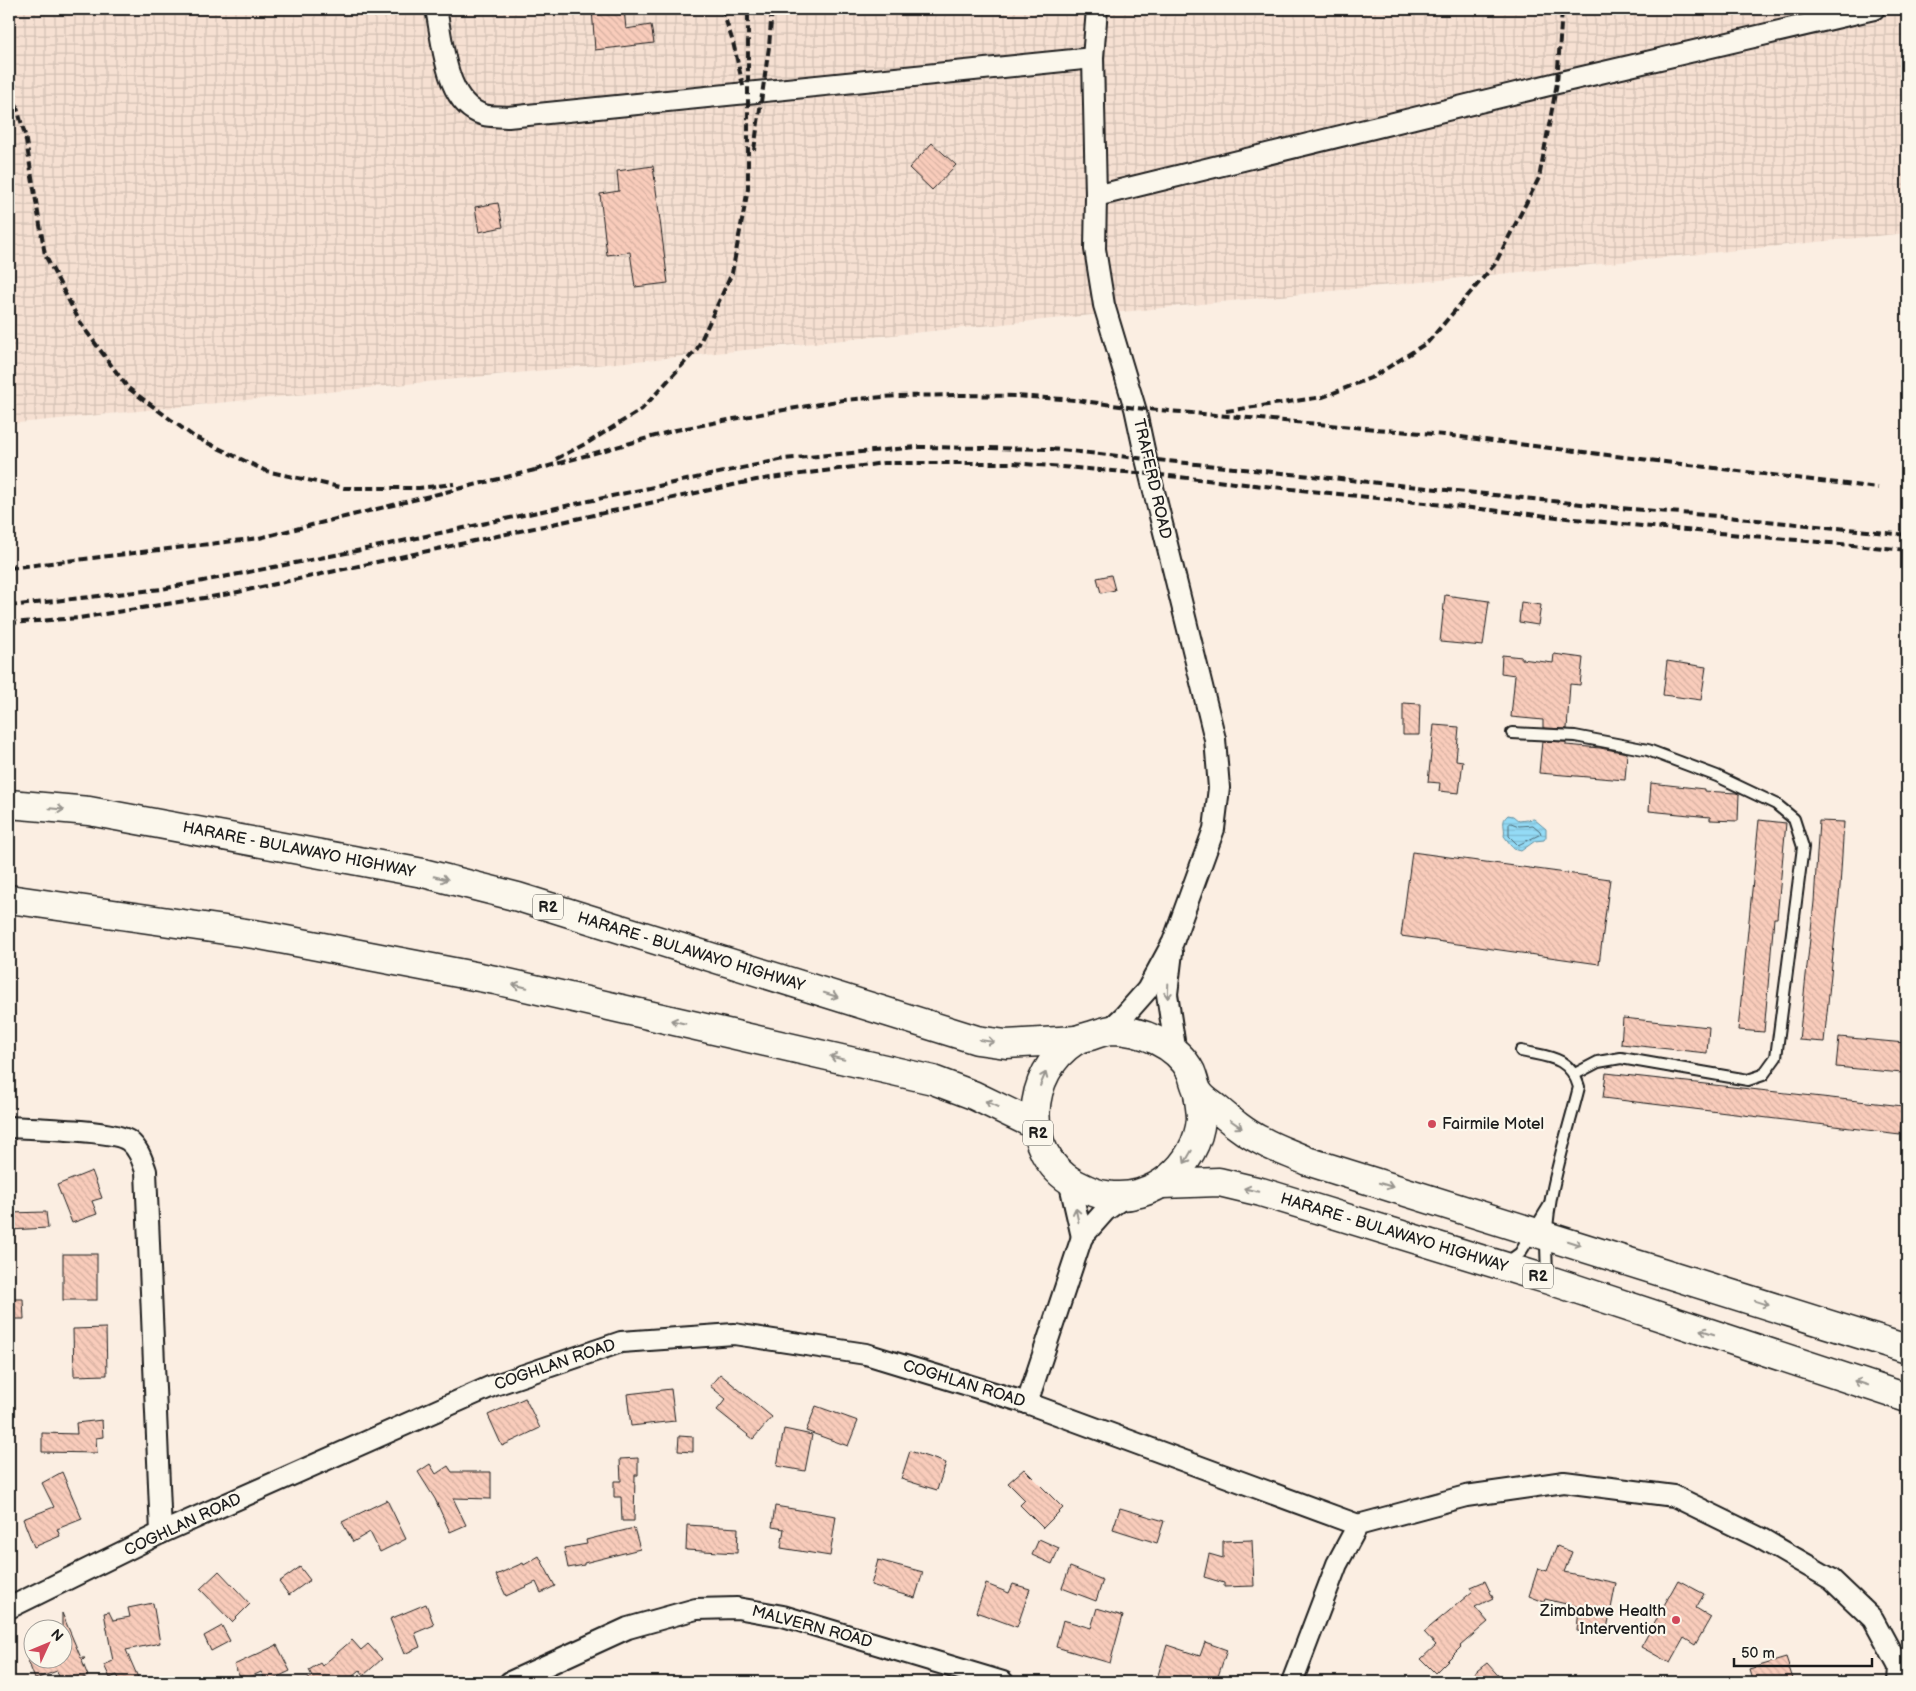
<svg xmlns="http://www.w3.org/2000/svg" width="1916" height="1691" viewBox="0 0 1916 1691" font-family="'Balsamiq Sans',sans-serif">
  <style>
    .industrial { fill: url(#industrial-grid) }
    .water { fill: url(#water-rules); stroke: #648f9f }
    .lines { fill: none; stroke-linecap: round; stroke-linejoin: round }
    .shore { stroke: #4c6873; stroke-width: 1 }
    .building { fill: url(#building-back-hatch); stroke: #1c1c1c }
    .service-casing { stroke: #1c1c1c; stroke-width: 14 }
    .minor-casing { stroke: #1c1c1c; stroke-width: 24 }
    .trunk-casing { stroke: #1c1c1c; stroke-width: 31 }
    .service { stroke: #fbf7ec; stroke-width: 10 }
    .minor { stroke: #fbf7ec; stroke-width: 20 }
    .trunk { stroke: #fbf7ec; stroke-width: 28 }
    .rail { stroke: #1c1c1c; stroke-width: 4; stroke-dasharray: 8 4; stroke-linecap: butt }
    .oneway { stroke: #97948e }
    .poi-dot { fill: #d1495b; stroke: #fbf7ec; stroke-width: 2 }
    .labels { text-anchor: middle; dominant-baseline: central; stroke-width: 4.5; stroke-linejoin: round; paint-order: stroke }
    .shield { fill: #fbf7ec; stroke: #5f5e5a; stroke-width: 1 }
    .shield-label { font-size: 15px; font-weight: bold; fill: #1c1c1c }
    .street-label { font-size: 16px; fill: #1c1c1c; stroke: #fbf7ec }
    .poi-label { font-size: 16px; fill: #1c1c1c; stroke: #fbf7ec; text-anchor: start }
  </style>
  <defs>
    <pattern id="industrial-grid" width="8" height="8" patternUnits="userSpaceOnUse" patternTransform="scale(1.25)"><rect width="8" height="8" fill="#f6e0d2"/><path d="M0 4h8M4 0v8" fill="none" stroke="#d2c0b4"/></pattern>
    <pattern id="water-rules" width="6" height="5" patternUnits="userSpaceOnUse" patternTransform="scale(1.25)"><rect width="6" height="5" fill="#94dbf6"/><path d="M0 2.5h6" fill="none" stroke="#7fbbd2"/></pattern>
    <pattern id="building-back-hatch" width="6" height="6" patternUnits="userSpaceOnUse" patternTransform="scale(1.25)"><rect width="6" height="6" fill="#f9ccbb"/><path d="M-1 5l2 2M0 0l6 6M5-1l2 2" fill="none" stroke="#d5afa0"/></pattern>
  </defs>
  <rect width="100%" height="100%" fill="#fbeee2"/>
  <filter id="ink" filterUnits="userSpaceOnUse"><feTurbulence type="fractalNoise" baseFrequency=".02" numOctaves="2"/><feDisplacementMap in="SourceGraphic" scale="10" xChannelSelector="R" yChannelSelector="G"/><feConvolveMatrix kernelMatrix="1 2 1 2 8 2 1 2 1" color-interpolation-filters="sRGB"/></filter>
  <g filter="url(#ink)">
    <!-- industrial -->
    <polygon class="industrial" points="9,9 1907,9 1907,233 9,424"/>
    <!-- water -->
    <path class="water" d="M1508,815L1513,816L1519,821L1534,819L1546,829V837L1544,840L1535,841L1521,851L1514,849L1504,836C1506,827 1500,821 1508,815Z"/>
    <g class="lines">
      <!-- shore -->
      <polygon class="shore" points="1511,823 1519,826 1533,825 1540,831 1541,834 1518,845 1509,836 1509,825"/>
    </g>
    <!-- building -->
    <g class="building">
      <polygon points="592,9 624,9 626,29 651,25 654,43 595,50"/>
      <polygon points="932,143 956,165 932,190 909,168"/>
      <polygon points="653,166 668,283 635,287 630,252 607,255 600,194 619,191 617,171"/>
      <polygon points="498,203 503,227 479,232 475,207"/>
      <polygon points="1111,575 1115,590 1101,593 1097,578"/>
      <polygon points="1445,595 1489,601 1483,646 1440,642"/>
      <polygon points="1521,602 1541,605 1538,625 1519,622"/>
      <polygon points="1554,654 1583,658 1580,685 1570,684 1567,729 1543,728 1543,720 1511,717 1515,675 1501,673 1502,655 1522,657 1522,659 1553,663"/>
      <polygon points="1667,661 1706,667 1701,700 1663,695"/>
      <polygon points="1403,703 1420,704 1419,735 1403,735"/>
      <polygon points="1434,725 1459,727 1456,760 1463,761 1459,793 1439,791 1440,783 1428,782"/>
      <polygon points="1542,741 1566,742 1566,745 1600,748 1627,753 1625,780 1539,773"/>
      <polygon points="1651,783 1704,789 1704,791 1736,793 1739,794 1738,821 1710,820 1710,817 1649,811"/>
      <polygon points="1759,820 1786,823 1777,918 1774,918 1764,1032 1738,1030"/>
      <polygon points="1819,821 1844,822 1840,887 1824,1042 1799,1040 1814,902"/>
      <polygon points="1412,852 1610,879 1599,964 1401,936"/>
      <polygon points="1623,1018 1709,1027 1707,1053 1621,1044"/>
      <polygon points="1839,1037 1905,1043 1902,1073 1836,1067"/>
      <polygon points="1606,1073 1903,1106 1900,1134 1603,1098"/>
      <polygon points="92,1171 102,1198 92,1201 97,1214 72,1223 57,1185"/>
      <polygon points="46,1212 48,1228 9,1230 9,1213"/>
      <rect x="63" y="1254" width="34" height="46"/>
      <polygon points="9,1299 23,1299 24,1319 9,1319"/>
      <polygon points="106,1328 107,1375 74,1376 73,1329"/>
      <polygon points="720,1374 772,1417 753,1439 717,1410 726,1399 710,1386"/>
      <polygon points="671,1389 675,1421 631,1426 627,1394"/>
      <polygon points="525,1398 540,1428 502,1446 488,1415"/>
      <polygon points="816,1406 858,1421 848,1446 806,1431"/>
      <polygon points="102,1420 103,1437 96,1438 97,1453 42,1452 42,1433 77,1434 76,1423"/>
      <polygon points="784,1429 812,1435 805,1471 777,1466"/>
      <polygon points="679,1436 693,1437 693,1452 678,1451"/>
      <polygon points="910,1451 946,1463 937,1490 901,1479"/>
      <polygon points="638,1458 638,1475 635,1475 634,1521 622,1521 621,1497 614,1497 614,1481 621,1481 620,1459"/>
      <polygon points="430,1464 436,1474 448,1466 452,1472 491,1472 491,1499 453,1498 466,1525 450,1532 435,1499 418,1472"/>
      <polygon points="1024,1469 1063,1508 1043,1528 1020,1505 1025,1500 1008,1483"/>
      <polygon points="62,1472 82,1519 57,1529 60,1536 34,1547 23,1519 54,1507 42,1483"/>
      <polygon points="387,1500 406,1539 380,1552 370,1532 353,1542 342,1522"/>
      <polygon points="775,1506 836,1516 830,1556 781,1548 784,1529 772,1527"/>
      <polygon points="1120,1508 1164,1521 1157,1543 1113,1529"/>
      <polygon points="687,1525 738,1528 737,1553 686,1550"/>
      <polygon points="634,1528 640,1549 584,1563 584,1565 568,1568 564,1548 587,1544 586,1540"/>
      <polygon points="1039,1539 1059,1548 1052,1564 1032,1555"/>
      <polygon points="1252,1540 1254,1586 1224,1587 1224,1583 1204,1577 1209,1554 1223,1558 1223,1541"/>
      <polygon points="1557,1546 1572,1552 1564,1572 1616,1583 1606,1634 1577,1631 1579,1607 1545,1599 1544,1602 1529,1596 1538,1568 1547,1571"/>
      <polygon points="539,1556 555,1586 541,1593 536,1582 506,1596 496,1575 523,1563 524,1565"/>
      <polygon points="878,1560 923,1572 915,1598 871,1585"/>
      <polygon points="300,1567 310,1580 289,1595 279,1582"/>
      <polygon points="1070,1567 1103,1580 1096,1601 1062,1588"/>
      <polygon points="219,1571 250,1604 232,1622 200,1589"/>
      <polygon points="1678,1580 1704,1594 1696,1608 1711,1617 1695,1645 1684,1638 1670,1663 1641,1647"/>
      <polygon points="1485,1581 1493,1598 1475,1607 1488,1622 1460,1646 1461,1647 1435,1673 1421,1659 1436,1645 1424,1632 1473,1591 1471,1587"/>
      <polygon points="986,1584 1009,1593 1013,1584 1030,1589 1017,1627 976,1612"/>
      <polygon points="153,1603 160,1643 126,1650 140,1682 121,1682 117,1675 110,1678 104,1665 113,1661 104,1613 109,1612 113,1620 130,1617 128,1608"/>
      <polygon points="426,1604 434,1625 415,1633 420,1647 404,1654 390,1619"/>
      <polygon points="1097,1608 1123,1616 1110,1663 1056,1647 1063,1620 1091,1628"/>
      <polygon points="62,1613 81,1658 85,1658 82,1661 88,1676 73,1682 61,1682 57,1671 35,1679 27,1658 62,1658"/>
      <polygon points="222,1626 230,1641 211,1651 204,1636"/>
      <polygon points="352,1640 361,1650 368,1644 382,1659 364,1675 360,1670 346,1682 342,1682 338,1677 332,1682 305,1682 312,1676 309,1670 320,1663 322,1666"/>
      <polygon points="1205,1642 1227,1650 1216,1682 1156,1682 1167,1645 1200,1656"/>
      <polygon points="277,1645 290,1671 267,1682 261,1672 242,1681 234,1665"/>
      <polygon points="1786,1658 1794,1682 1753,1682 1749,1669"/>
      <polygon points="1487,1663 1504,1682 1480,1682 1473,1674"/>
    </g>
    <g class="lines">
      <!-- service casing -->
      <g class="service-casing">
        <g id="service">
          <polyline points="1512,733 1575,736 1648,750 1717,776 1776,804 1794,819 1803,847 1776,1057 1763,1075 1748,1080 1621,1058 1598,1062 1575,1074"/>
          <path d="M1521,1051C1548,1057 1570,1056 1579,1087C1564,1148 1539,1213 1548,1277"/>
          <polyline points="1506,1263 1520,1253 1549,1206"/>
        </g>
      </g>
      <!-- minor casing -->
      <g class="minor-casing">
        <g id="minor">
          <path d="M436,9C443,42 445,104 484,115C491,117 500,116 508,117L1093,58"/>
          <polyline points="1097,9 1093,58 1096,196 1095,249 1104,305 1135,408 1146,459 1215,739 1219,788 1214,829 1173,942 1147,990 1124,1016 1109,1030"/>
          <polyline points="1096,196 1557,83 1874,9"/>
          <polyline points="1172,952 1167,994 1176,1054"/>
          <path d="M9,1127C30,1128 116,1130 129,1141C139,1149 142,1160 146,1171L161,1533"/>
          <polyline points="1069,1180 1082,1237 1105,1211 1126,1196"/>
          <polyline points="1027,1403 1082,1237"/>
          <polyline points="9,1608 161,1533 492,1386 621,1342 734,1334 866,1354 1027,1403 1358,1525"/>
          <polyline points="510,1682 628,1628 696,1609 737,1608 783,1616 1003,1682"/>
          <polyline points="1292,1682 1337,1564 1358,1525 1466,1496 1564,1482 1674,1496 1760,1538 1831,1579 1873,1619 1899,1667 1898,1682"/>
        </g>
      </g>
      <!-- trunk casing -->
      <g class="trunk-casing">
        <g id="trunk">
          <polyline points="9,804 89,811 423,873 518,897 977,1040 1006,1044 1077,1040"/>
          <polyline points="9,899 260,935 495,980 933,1080 973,1095 1035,1125"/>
          <path d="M1198,1093C1199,1101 1201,1111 1201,1119C1197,1166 1152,1203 1106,1195C1094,1194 1084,1188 1074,1183C1020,1152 1025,1073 1075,1041C1080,1038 1088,1037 1093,1035C1099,1033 1105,1031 1111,1030C1141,1030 1177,1044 1191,1072C1194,1079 1195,1088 1199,1093C1203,1099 1211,1104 1216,1108C1230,1120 1245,1133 1262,1141C1276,1149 1292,1154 1307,1161L1907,1349"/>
          <polyline points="1162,1184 1219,1182 1261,1192 1549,1280 1907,1398"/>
        </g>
      </g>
      <!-- service -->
      <use href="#service" class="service"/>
      <!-- minor -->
      <use href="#minor" class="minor"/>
      <!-- trunk -->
      <use href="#trunk" class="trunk"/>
      <!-- rail -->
      <g class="rail">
        <polyline points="722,9 733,42 744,90"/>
        <polyline points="9,81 25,135 45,255 81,324 128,388 193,436 266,471 344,488 419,488 454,484"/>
        <polyline points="754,150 769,47 772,9"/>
        <polyline points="1226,411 1323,397 1373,377 1428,342 1495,264 1539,178 1557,83 1562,9"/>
        <polyline points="556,459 589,442 642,409 697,349 732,273 748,189 748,9"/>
        <polyline points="535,470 676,430 766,413 843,400 898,396 960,395 1015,396 1076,400 1135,408 1444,435 1878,488"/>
        <polyline points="9,568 259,538 535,470 541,467"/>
        <polyline points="9,606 162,589 361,550 784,459 918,447 1051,449 1620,508 1717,516 1907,535"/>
        <polyline points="9,623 79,618 229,594 756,480 884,463 1013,463 1150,474 1642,526 1907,550"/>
      </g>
    </g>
    <!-- one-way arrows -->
    <defs><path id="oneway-shaft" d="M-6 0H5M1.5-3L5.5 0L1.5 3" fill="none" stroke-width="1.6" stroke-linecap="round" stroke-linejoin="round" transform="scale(1.25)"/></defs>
    <g class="oneway">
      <use href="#oneway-shaft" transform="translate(57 809) rotate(5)"/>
      <use href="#oneway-shaft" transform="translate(441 878) rotate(14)"/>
      <use href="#oneway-shaft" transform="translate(520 986) rotate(-167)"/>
      <use href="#oneway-shaft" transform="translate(1168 991) rotate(92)"/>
      <use href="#oneway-shaft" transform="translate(831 995) rotate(17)"/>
      <use href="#oneway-shaft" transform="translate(678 1022) rotate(-167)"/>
      <use href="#oneway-shaft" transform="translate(987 1041) rotate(8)"/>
      <use href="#oneway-shaft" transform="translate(837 1058) rotate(-167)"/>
      <use href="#oneway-shaft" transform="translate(1043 1079) rotate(-67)"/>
      <use href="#oneway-shaft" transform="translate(992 1104) rotate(-156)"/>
      <use href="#oneway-shaft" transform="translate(1236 1124) rotate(35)"/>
      <use href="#oneway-shaft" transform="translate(1188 1157) rotate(120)"/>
      <use href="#oneway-shaft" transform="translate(1386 1185) rotate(17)"/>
      <use href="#oneway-shaft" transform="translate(1251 1190) rotate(-166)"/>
      <use href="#oneway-shaft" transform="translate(1077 1215) rotate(-102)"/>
      <use href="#oneway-shaft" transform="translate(1574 1243) rotate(18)"/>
      <use href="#oneway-shaft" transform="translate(1762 1303) rotate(18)"/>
      <use href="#oneway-shaft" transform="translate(1707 1332) rotate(-162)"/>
      <use href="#oneway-shaft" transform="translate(1861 1383) rotate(-162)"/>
    </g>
  </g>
  <!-- markers -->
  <g class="poi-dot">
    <circle cx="1432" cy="1124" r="5"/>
    <circle cx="1676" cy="1620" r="5"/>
  </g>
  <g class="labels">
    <!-- shield labels -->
    <g class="shield">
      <rect x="533" y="894.5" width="30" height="25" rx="4"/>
      <rect x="1023" y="1120.5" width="30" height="25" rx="4"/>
      <rect x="1523" y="1263.5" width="30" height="25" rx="4"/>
    </g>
    <g class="shield-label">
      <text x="548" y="907">R2</text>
      <text x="1038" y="1133">R2</text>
      <text x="1538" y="1276">R2</text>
    </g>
    <!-- street labels -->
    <g class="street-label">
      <text transform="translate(1152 479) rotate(77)">TRAFERD ROAD</text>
      <text transform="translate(299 850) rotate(11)">HARARE - BULAWAYO HIGHWAY</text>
      <text transform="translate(691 952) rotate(17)">HARARE - BULAWAYO HIGHWAY</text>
      <text transform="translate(1394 1233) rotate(17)">HARARE - BULAWAYO HIGHWAY</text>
      <text transform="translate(555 1365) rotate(-19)">COGHLAN ROAD</text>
      <text transform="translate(964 1384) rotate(17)">COGHLAN ROAD</text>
      <text transform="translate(183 1525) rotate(-25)">COGHLAN ROAD</text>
      <text transform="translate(812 1627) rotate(15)">MALVERN ROAD</text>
    </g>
    <!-- poi labels -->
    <g class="poi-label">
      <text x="1442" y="1124">Fairmile Motel</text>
      <text x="1666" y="1611" text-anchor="end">Zimbabwe Health<tspan x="1666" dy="18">Intervention</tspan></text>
    </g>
  </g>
  <!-- margin -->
  <rect width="1916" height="1691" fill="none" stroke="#fbf7ec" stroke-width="30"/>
  <rect x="15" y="15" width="1886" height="1661" fill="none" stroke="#1c1c1c" stroke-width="2" filter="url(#ink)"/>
  <!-- north arrow -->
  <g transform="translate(48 1644) rotate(46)"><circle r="24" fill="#fbf7ec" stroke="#a29f99"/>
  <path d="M0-4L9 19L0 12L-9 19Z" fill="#d1495b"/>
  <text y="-8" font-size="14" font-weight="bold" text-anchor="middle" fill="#1c1c1c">N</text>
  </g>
  <!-- scale -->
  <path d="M1734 1658v8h138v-8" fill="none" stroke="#1c1c1c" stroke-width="2.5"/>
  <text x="1741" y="1658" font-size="15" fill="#1c1c1c" stroke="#fbf7ec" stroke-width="4" paint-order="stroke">50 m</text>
</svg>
